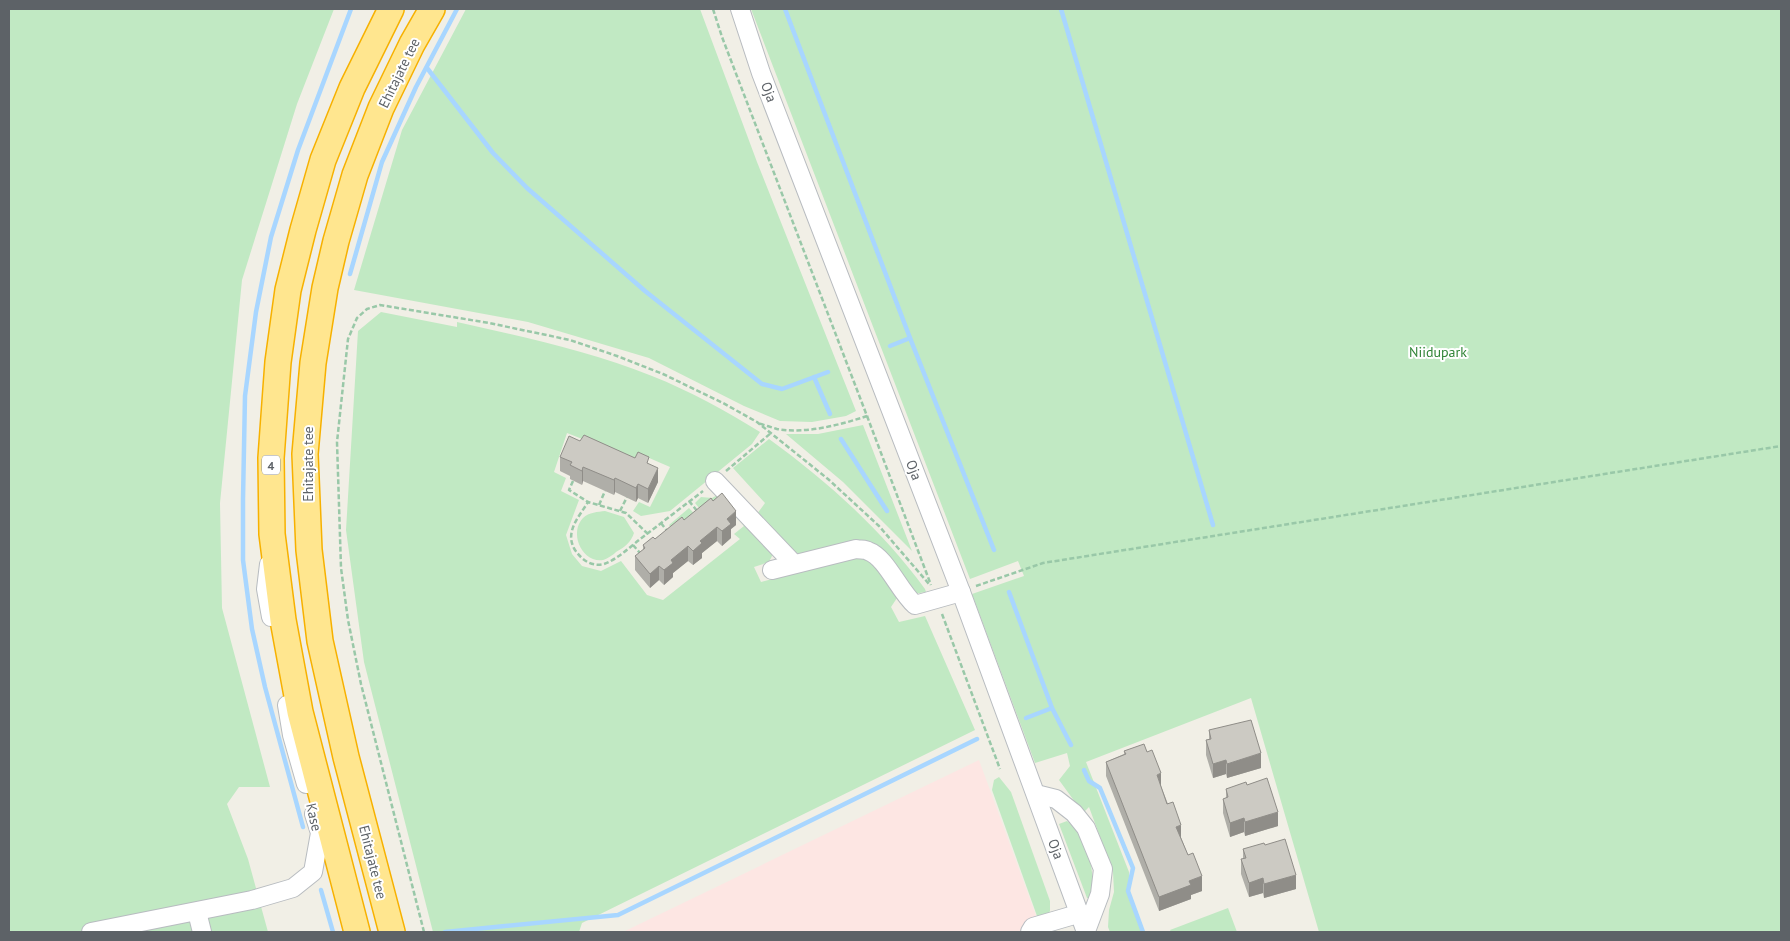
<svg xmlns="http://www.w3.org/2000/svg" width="1790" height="941" viewBox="0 0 1790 941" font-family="'PT Sans',sans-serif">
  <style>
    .medical { fill: #fde6e3 }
    .green { fill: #c1e9c3 }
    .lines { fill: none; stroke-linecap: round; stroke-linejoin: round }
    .stream { stroke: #a8d6ff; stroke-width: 4.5 }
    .minor-casing { stroke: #b8bcc0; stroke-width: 20 }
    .highway-casing { stroke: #f7b100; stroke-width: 28 }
    .path { stroke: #99c8a8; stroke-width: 2.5; stroke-dasharray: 5 2.5; stroke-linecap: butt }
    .minor { stroke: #fff; stroke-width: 18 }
    .highway { stroke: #ffe68f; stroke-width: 25 }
    .wall { fill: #afaea8 }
    .shaded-wall { fill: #8f8d88 }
    .building { fill: #cccac3; stroke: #8f8d88 }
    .labels { text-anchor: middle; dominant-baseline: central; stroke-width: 4; stroke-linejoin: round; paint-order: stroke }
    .shield { fill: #fff; stroke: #8e9195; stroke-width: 1 }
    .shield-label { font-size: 12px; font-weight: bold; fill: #5d6267 }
    .street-label { font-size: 14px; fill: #5d6267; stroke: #fff }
    .park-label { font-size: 14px; fill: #308436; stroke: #fff }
  </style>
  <rect width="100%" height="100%" fill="#f1efe6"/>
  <!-- medical -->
  <polygon class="medical" points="979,760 1042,932 623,932"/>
  <!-- green -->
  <g class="green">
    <polygon points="9,9 334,9 297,104 242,280 220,503 222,608 270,787 239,787 227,804 248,859 268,932 9,932"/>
    <polygon points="466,9 700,9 757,162 856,411 846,416 812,422 780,421 744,406 649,358 528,322 354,290 402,130"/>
    <polygon points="751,9 1781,9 1781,932 1319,932 1251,698 1086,762 1129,872 1129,891 1143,932 1110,932 1108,927 1109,910 1114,892 1113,872 1089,807 1083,813 1059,780 1070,766 1067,753 1035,763 972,594 1024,576 1018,561 970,579"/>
    <path d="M381,312L457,327V322C523,337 589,351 652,376C690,391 726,411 760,432L752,444L670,511L641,516L633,511L639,502L650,507L670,467L640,454L638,461L567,433L554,472L566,478L561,491L579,500L566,535L572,554L582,566L601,571L621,561L647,595L663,600L740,539L734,534L744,526L725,503L704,514L695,503L701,497L712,498L719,494L773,554L769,562L754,567L761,582L847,559H864L875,565L897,598L891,607L899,622L925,616L975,730L582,923L579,932H433L364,662L346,530L358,331Z"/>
    <polygon points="863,425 912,551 843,482 786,434 818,434"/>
    <path d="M769,439C827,481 882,530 925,589L926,592L913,594L878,547L803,555L795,552L757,514L765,503L733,468Z"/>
    <polygon points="689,508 699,519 675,534 669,525"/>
    <path d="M605,511L624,517L634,533C631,542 625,547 616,552C613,555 607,559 603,560C581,563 569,532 583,518C589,512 598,512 605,511Z"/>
    <polygon points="999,777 1011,792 1050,901 1050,911 1046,918 1039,918 1037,916 992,790 994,780"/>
    <path d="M1067,821C1071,824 1076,828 1079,832C1090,847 1095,880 1092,898H1087L1059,824Z"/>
    <polygon points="1228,908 1237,932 1171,932 1170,930"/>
  </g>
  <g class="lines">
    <!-- stream -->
    <g class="stream">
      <polyline points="785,9 910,338 994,550"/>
      <polyline points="1061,9 1213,525"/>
      <polyline points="427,68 493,153 527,188 645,291 762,384 782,389 828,372"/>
      <polyline points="350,274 382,162 416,87 457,9"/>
      <polyline points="890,346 910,338"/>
      <polyline points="814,377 830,414"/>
      <polyline points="841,439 887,511"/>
      <polyline points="1009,592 1052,708 1071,745"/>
      <polyline points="1026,718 1052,708"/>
      <polyline points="1084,770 1089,781 1100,788 1133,868 1128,891 1143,932"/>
      <polyline points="303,827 265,687 252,629 243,560 243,499 245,396 256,312 271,237 298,150 351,9"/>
      <polyline points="321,890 333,932"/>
      <polyline points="445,932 618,915 977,739"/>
    </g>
    <!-- minor casing -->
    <g class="minor-casing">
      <g id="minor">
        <polyline points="740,9 761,73 961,592 1086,932"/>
        <polyline points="715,481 794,564"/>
        <polyline points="269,564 266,589 271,617"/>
        <path d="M772,570L856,549C860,550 865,549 868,551C886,557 899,591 915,605L961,592"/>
        <polyline points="287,705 292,735 306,784"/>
        <polyline points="1036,794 1056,799 1074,813 1086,828 1103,869 1100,894 1086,931"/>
        <polyline points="197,912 202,932"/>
        <polyline points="91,932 252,900 293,888 313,872 320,833 314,814"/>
        <polyline points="1030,932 1033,927 1081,913"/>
      </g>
    </g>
    <!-- highway casing -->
    <g class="highway-casing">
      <g id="highway">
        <polyline points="357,932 300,712 283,620 272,534 271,458 278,362 288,290 303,230 323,160 352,88 391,9"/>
        <polyline points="392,932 346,757 320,641 309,550 305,454 313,363 325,288 336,241 355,175 381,108 412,44 432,9"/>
      </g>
    </g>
    <!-- path -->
    <g class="path">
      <path d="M713,9L722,37L867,416C840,425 806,434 777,429C771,427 764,425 758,423"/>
      <polyline points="867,416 931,585"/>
      <polyline points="726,471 771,433"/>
      <polyline points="573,481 569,490 588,502"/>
      <polyline points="689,501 698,512"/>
      <polyline points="599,505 605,491"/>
      <polyline points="620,511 627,497"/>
      <polyline points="661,523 668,532"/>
      <path d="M648,534L626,513L588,502C579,517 564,532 575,550C582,560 591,567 604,564C616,560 629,548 639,540C660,524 682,507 703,491"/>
      <polyline points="633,545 640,553"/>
      <polyline points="976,586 1043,563 1781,446"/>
      <polyline points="942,614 1000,769"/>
      <polyline points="424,932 361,684 348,620 341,568 337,442 348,339 357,318 367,309 380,305 489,323 570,340 617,356 663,374 723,403 757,422 828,479 879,526 929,584"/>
    </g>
    <!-- minor -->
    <use href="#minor" class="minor"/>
    <!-- highway -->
    <use href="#highway" class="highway"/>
  </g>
  <!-- wall -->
  <g class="wall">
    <polygon points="580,441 649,464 658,482 648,503 638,498 636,502 615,492 614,495 583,481 582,485 570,479 570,476 560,471 560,457"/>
    <polygon points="684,520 736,525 731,529 731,538 722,546 717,541 702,553 702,558 693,565 688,561 673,573 673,577 664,585 659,580 650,588 635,570 635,556 643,550 643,545 655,539"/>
    <polygon points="1209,730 1261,768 1227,778 1226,774 1213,778 1206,755 1206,740 1209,740"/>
    <polygon points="1124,751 1161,786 1202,891 1191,895 1191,899 1159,911 1106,776 1106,762 1124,754"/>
    <polygon points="1247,785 1278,826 1245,836 1244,832 1230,837 1223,813 1223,799 1226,798 1226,789"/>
    <polygon points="1265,845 1296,889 1264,898 1263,893 1249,897 1241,874 1241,859 1243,859 1243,849"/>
  </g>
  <!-- shaded-wall -->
  <g class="shaded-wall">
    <polygon points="583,467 583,481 582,485 582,471"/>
    <polygon points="658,468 658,482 648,503 648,489"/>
    <polygon points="615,478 615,492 614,495 614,480"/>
    <polygon points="638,484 638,498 636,502 636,488"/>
    <polygon points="736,511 736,525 731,529 731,538 722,546 722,531 727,519"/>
    <polygon points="717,527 717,541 702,553 702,558 693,565 693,551 700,541"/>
    <polygon points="688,546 688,561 673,573 673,577 664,585 664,570 671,560"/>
    <polygon points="659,566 659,580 650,588 650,574"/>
    <polygon points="1261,753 1261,768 1227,778 1227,764"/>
    <polygon points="1226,760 1226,774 1213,778 1213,764"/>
    <polygon points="1161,773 1161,788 1157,775"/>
    <polygon points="1278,812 1278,826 1245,836 1245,822"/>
    <polygon points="1244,818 1244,832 1230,837 1230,823"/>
    <polygon points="1181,825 1181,839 1176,827"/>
    <polygon points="1296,875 1296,889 1264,898 1264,884"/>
    <polygon points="1202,876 1202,891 1191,895 1191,899 1159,911 1159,897 1189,881"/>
    <polygon points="1263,878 1263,893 1249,897 1249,883"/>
  </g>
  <!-- building -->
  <g class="building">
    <polygon points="584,435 635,458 638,452 649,457 647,463 658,468 648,489 638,484 636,488 615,478 614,480 583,467 582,471 570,465 572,462 560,457 569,436 580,441"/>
    <polygon points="722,493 736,511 727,519 731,524 722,531 717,527 700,541 702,543 693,551 688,546 671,560 673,563 664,570 659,566 650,574 635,556 645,548 643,545 653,537 655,539 682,517 684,520 711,498 713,501"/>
    <polygon points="1251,720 1261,753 1227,764 1226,760 1213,764 1206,740 1211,739 1209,730"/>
    <polygon points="1144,744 1147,752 1152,750 1161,773 1157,775 1167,804 1173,802 1181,825 1176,827 1188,855 1193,853 1202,876 1189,881 1191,885 1159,897 1106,762 1126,754 1124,751"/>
    <polygon points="1267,778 1278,812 1245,822 1244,818 1230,823 1223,799 1228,797 1226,789 1246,782 1247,785"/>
    <polygon points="1285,839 1296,875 1264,884 1263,878 1249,883 1241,859 1246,858 1243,849 1264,843 1265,845"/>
  </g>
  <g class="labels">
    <!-- shield labels -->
    <rect class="shield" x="262" y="455.5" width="18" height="19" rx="4"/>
    <g class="shield-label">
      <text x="271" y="465">4</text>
    </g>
    <!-- street labels -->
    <g class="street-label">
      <text transform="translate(399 73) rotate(-64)">Ehitajate tee</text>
      <text transform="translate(769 92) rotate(69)">Oja</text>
      <text transform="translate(308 464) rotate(-90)">Ehitajate tee</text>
      <text transform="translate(914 470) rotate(69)">Oja</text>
      <text transform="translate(314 817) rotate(77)">Kase</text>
      <text transform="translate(1056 849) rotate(69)">Oja</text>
      <text transform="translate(373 862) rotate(76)">Ehitajate tee</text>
    </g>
    <!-- park labels -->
    <g class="park-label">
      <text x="1438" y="352">Niidupark</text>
    </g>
  </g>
  <!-- border -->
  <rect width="1790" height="941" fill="none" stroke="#5d6267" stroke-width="20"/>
</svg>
